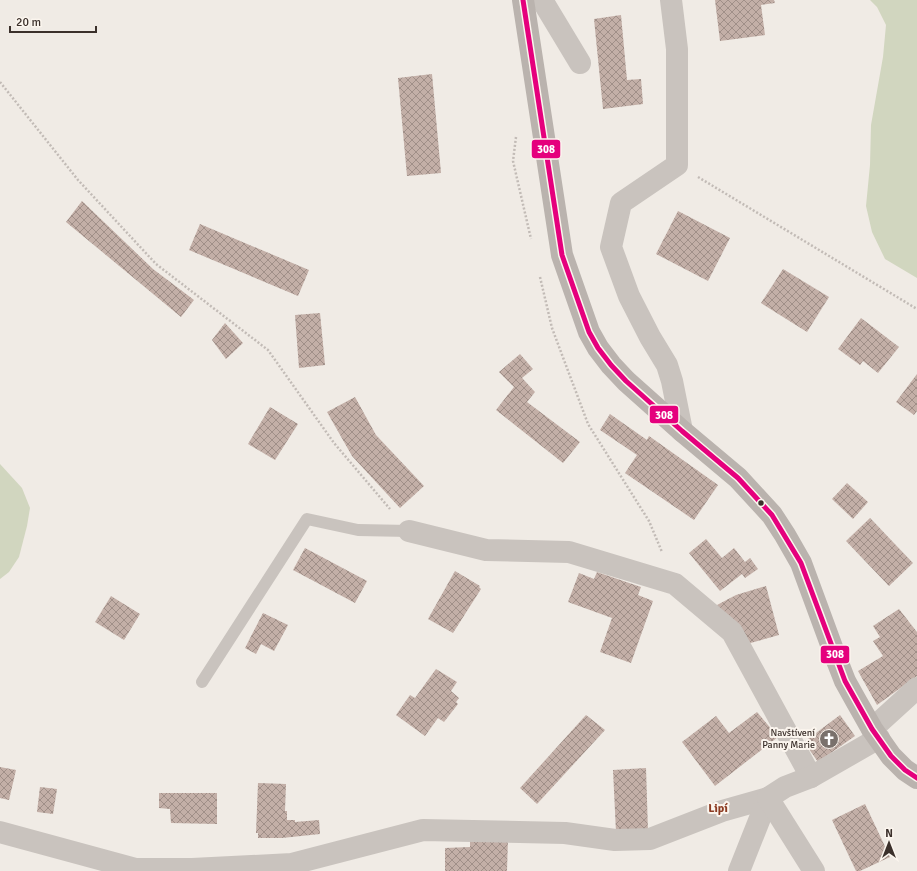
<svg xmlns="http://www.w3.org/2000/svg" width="917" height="871" viewBox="0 0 917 871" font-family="Signika,sans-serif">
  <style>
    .grass { fill: #d1d6bf }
    .building { fill: url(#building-cross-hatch) }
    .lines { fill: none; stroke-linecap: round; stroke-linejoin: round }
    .path { stroke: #c2bbb6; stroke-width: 2.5; stroke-dasharray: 2 2; stroke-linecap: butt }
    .lane { stroke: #c9c3be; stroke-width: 12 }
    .street { stroke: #c9c3be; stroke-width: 22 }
    .secondary { stroke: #bab3ae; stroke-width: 22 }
    .bus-1-casing { stroke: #fbf5ee; stroke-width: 8 }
    .bus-1 { stroke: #e5007d; stroke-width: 5 }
    .bus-dot { fill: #3b302b; stroke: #fbf5ee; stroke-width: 1.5 }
    .labels { text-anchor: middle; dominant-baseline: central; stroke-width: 4; stroke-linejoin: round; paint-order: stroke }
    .poi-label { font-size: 10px; fill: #3b302b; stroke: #fbf5ee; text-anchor: end }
    .quarter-label { font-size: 12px; font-weight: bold; fill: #8c3b22; stroke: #fbf5ee }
    .line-badge { stroke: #fbf5ee; stroke-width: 1.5 }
    .badge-label { font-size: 11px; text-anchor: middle; font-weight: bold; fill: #fff }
  </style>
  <defs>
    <pattern id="building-cross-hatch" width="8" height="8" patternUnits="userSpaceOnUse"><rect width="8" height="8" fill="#c3afa7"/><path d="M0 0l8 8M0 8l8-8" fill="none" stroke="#a08f88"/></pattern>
  </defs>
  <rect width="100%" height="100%" fill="#f0ebe5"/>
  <!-- grass -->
  <g class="grass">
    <polygon points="870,0 917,0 917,278 885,259 872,232 866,206 870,165 871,125 883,57 886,25 877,7"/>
    <polygon points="0,464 22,488 30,508 27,526 19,557 9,572 0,579"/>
  </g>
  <!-- building -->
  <g class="building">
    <polygon points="715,0 774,0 775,3 761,5 765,35 720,41"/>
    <polygon points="621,15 627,80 641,79 643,104 603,109 594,19"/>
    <polygon points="432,74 441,173 407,176 398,78"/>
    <polygon points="82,201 153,269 194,300 181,317 66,222"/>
    <polygon points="678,211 730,238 708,281 656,254"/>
    <polygon points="200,224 309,270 298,296 189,250"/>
    <polygon points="783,269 829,297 807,332 761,303"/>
    <polygon points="320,313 325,365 299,368 295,315"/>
    <polygon points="861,318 899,347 878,373 863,361 860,365 838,349"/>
    <polygon points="225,323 243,343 226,359 212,340"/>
    <polygon points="520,354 533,369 522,378 535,392 527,402 580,442 563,463 496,410 514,387 499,372"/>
    <polygon points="917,374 917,411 914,415 896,402"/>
    <polygon points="355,397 376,435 424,486 400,508 352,456 327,412"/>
    <polygon points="270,407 298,424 275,460 248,444"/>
    <polygon points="610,414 647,440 649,436 718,485 694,520 625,473 637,455 600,430"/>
    <polygon points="847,483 868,502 853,519 832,499"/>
    <polygon points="870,518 913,563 889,586 846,541"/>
    <polygon points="706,539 722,558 734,548 745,562 750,558 758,569 745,578 742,574 720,591 689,553"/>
    <polygon points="305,548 367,581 355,603 293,570"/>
    <polygon points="455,571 480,586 479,587 481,589 453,633 428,619"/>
    <polygon points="597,572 641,587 638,595 653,601 631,663 600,652 612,618 568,602 579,573 594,579"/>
    <polygon points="766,586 779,635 747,644 717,605 736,595"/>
    <polygon points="111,596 140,614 124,640 95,622"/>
    <polygon points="899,609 917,632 917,676 877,705 858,671 883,656 873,641 880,637 873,626"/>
    <polygon points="263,613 288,625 274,651 261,644 256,654 245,648"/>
    <polygon points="436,669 457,682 451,691 459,698 456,702 458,704 444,722 438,718 425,736 396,715 410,695 415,698"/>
    <polygon points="757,712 778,737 715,786 682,742 716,716 729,733"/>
    <polygon points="586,715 605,730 537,804 520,788"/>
    <polygon points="840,715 855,736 818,762 804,742"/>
    <polygon points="0,767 16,770 9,800 0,798"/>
    <polygon points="646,768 648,831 616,832 613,770"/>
    <polygon points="258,783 286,784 285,811 287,811 287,820 295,820 295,822 319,820 320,834 282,838 258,838 258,833 256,833"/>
    <polygon points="40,787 57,789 53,814 37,812"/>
    <polygon points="159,793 217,793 217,824 171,823 170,809 159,808"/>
    <polygon points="865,804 890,857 860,871 856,871 832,820"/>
    <polygon points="470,837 508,838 507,871 445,871 445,848 470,847"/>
  </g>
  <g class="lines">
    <!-- path -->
    <g class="path">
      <polyline points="0,82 78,180 156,264 268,350 334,443 390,509"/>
      <polyline points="516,137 513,161 531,239"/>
      <polyline points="698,177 917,309"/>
      <polyline points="540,277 552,328 588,424 649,521 662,552"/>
    </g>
    <!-- lane -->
    <polyline class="lane" points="202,682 307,519 358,530 409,531"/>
    <!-- street -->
    <g class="street">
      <polyline points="542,0 580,63"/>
      <polyline points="671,0 677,49 677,165 621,203 611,247 629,296 650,337 667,365 672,381 682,431"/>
      <polyline points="409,531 486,550 569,552 675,584 732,632 811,777"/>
      <polyline points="872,729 917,688"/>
      <polyline points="0,832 136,869 192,869 292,864 423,830 565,833 615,840 650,839 722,811 768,798"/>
      <polyline points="739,871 768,798"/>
      <polyline points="814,871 768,798 785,787 811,777 879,738"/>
    </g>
    <!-- secondary -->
    <polyline class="secondary" points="523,0 562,255 589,332 598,348 611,365 626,381 682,431 738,478 772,515 785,535 801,563 836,658 845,681 855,699 872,729 891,756 905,770 917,778"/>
    <!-- bus-1 casing -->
    <g class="bus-1-casing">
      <polyline id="bus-1" points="523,0 562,255 589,332 598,348 611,365 626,381 682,431 738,478 772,515 801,563 845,681 872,729 891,756 905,770 917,778"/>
    </g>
    <!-- bus-1 -->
    <use href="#bus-1" class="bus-1"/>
  </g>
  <!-- icons -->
  <defs>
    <g id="church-disc" transform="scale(1)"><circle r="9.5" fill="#7a716c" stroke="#fbf5ee"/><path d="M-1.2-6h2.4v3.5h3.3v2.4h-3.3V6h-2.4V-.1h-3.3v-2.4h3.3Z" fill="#fff"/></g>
  </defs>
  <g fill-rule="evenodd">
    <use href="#church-disc" x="829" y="739"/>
  </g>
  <!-- markers -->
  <circle class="bus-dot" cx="761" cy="503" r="3.5"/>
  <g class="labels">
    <!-- poi labels -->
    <g class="poi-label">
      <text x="815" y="733">Navštívení<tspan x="815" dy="12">Panny Marie</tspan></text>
    </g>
    <!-- quarter labels -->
    <g class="quarter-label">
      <text x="718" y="808">Lipí</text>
    </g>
  </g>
  <g class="line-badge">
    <rect x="531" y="139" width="30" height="20" rx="4" fill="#e5007d"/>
    <rect x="649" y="405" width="30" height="19" rx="4" fill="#e5007d"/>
    <rect x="820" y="645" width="30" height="19" rx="4" fill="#e5007d"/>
  </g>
  <g class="badge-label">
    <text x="546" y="153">308</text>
    <text x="664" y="419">308</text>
    <text x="835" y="658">308</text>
  </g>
  <!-- north arrow -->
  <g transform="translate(889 843)" stroke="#fbf5ee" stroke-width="3" paint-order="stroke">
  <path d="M0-3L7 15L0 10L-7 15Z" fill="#3b302b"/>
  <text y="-6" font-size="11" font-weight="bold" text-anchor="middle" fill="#3b302b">N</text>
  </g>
  <!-- scale -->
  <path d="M10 26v6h86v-6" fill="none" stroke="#3b302b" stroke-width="2"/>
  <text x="16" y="26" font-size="12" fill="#3b302b" stroke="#fbf5ee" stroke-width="3" paint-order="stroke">20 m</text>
</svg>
